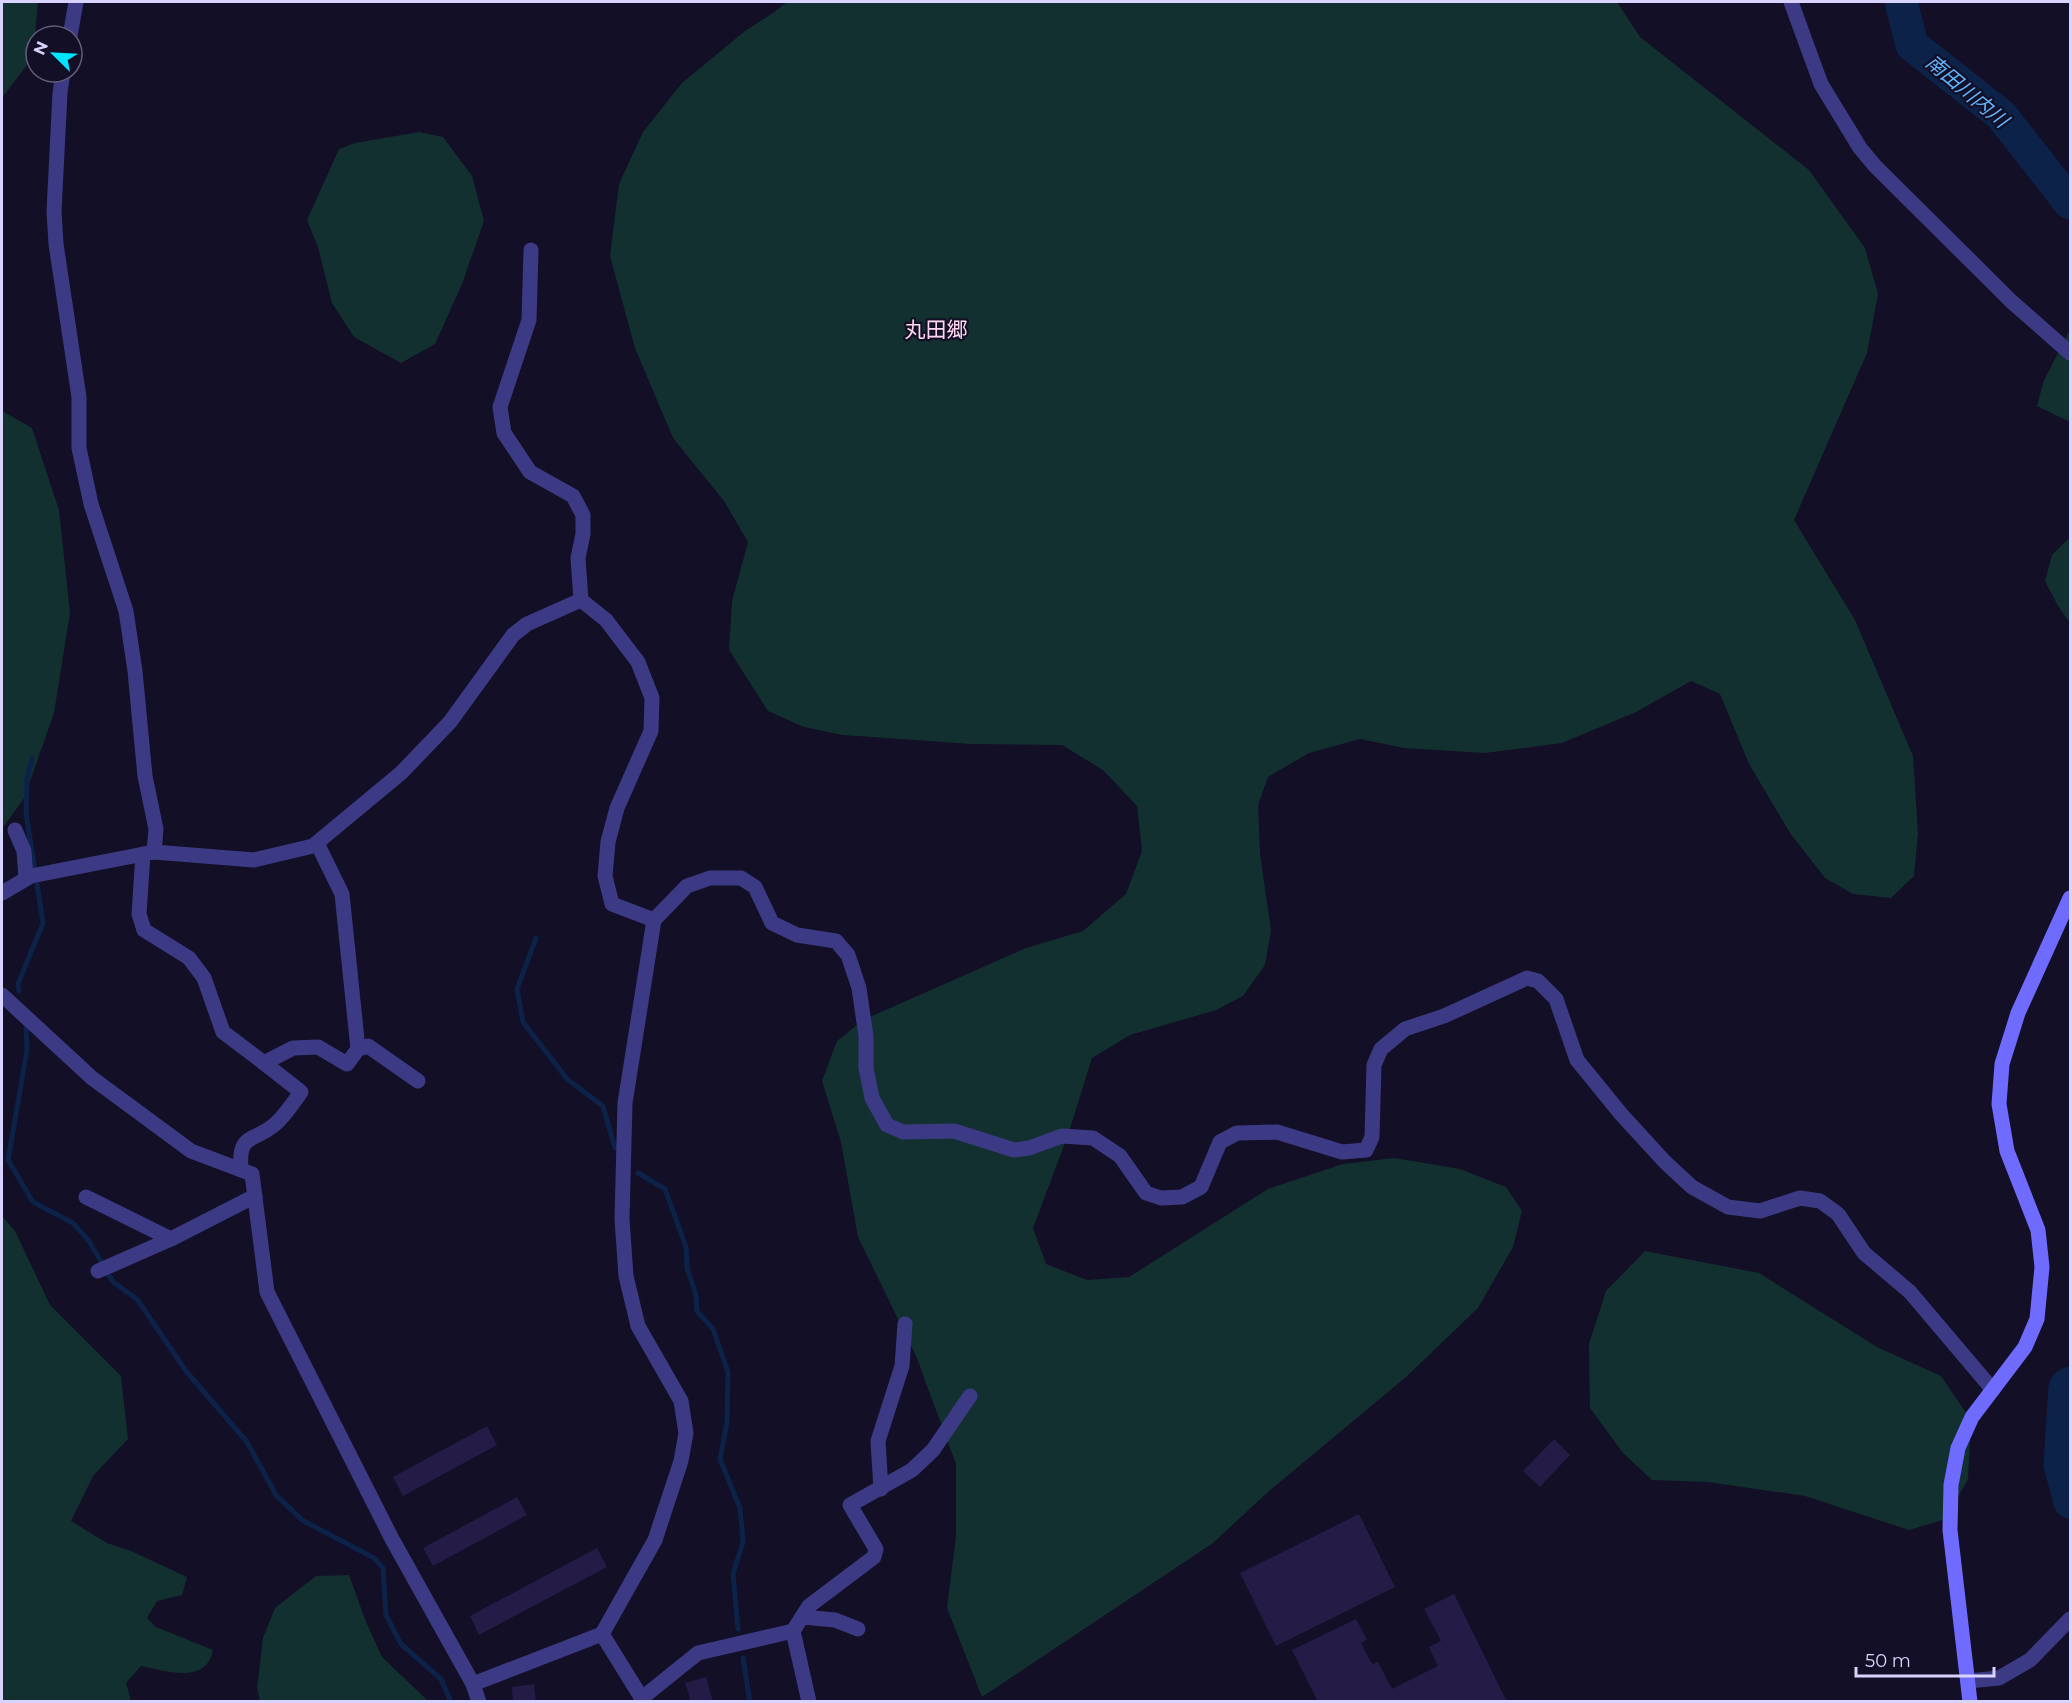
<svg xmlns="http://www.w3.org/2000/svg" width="2072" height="1703" viewBox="0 0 2072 1703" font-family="Montserrat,'Noto Sans JP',sans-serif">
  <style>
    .green { fill: #12302f }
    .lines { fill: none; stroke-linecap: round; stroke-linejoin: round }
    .stream { stroke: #0c2248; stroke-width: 5 }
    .river { stroke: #0c2248; stroke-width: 33 }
    .building { fill: #241b47 }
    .street { stroke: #3d3a85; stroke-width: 15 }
    .secondary { stroke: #6f6bff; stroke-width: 15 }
    .labels { text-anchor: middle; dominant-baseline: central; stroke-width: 4.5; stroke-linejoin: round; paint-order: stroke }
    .water-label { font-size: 20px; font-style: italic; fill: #62b6ff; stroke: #130f26 }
    .quarter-label { font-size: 21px; fill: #ffd6f0; stroke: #130f26 }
  </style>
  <rect width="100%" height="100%" fill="#130f26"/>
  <!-- green -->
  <g class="green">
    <polygon points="2,2 38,2 33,57 2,98"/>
    <polygon points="787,2 1617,2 1640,37 1809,170 1865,248 1878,294 1867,353 1794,520 1855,620 1913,756 1918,833 1914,876 1891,898 1853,894 1825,878 1790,833 1749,764 1720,694 1691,681 1636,712 1562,743 1485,753 1404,748 1360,739 1309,753 1268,777 1258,805 1260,854 1271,930 1265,965 1243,996 1216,1010 1130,1035 1092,1058 1068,1135 1033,1228 1046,1264 1087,1280 1129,1277 1268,1189 1343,1164 1394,1158 1460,1169 1506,1187 1522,1211 1513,1247 1478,1308 1406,1377 1269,1491 1213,1543 982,1697 947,1608 956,1536 956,1464 916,1356 858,1237 841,1142 822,1081 837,1041 863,1020 1026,948 1083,931 1126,894 1142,851 1137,806 1103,770 1062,745 972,744 843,735 804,727 768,711 729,650 732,601 748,542 724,501 673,438 635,348 610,256 619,184 643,132 682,83 745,31 773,13"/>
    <polygon points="419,132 443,137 472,176 484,221 462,284 435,344 401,363 354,337 332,303 318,247 307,220 339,149 355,143"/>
    <polygon points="2070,330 2070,422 2037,406 2044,380"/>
    <polygon points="2,411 32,428 59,510 70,613 54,713 24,798 2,829"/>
    <polygon points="2070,537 2070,623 2058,606 2045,581 2052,555"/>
    <path d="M2,1216L15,1231L50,1305L121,1376L128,1439L93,1476L71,1521L107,1543L131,1551L187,1577L182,1595L157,1601L147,1618L156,1627L213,1650C206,1685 167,1671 141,1666L126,1683L131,1701H2Z"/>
    <polygon points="1645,1251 1759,1273 1877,1347 1941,1376 1971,1420 1968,1479 1946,1519 1909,1530 1805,1496 1708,1482 1652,1480 1623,1453 1590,1408 1589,1344 1606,1291"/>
    <polygon points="349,1575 366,1622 382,1657 428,1701 260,1701 257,1688 263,1638 275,1608 316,1576"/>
  </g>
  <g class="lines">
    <!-- stream -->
    <g class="stream">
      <polyline points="536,938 517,989 523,1022 567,1079 603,1106 615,1148"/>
      <polyline points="19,991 18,984 43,923 26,813 27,778 32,759"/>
      <polyline points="26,1027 27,1050 8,1160 33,1202 73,1223 89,1241 113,1282 137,1299 186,1371 247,1442 276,1495 302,1520 374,1558 383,1568 386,1615 401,1644 441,1679 451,1702"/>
      <polyline points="638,1173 665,1189 686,1247 687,1268 696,1295 697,1311 713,1329 728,1372 727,1422 720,1459 740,1508 743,1542 733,1574 738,1629"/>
      <polyline points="743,1658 750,1702"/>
    </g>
    <!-- river -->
    <g class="river">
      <polyline points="1901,2 1912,45 2001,115 2070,203"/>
      <polyline points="2070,1383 2065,1387 2060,1465 2070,1502"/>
    </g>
  </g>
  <!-- building -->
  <g class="building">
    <polygon points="487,1426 497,1445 403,1496 393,1477"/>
    <polygon points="1554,1439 1570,1455 1540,1487 1523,1471"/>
    <polygon points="517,1497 527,1515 433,1566 423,1548"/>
    <polygon points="1359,1514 1395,1587 1276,1646 1240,1573"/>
    <polygon points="597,1548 607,1567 479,1635 470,1616"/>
    <polygon points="1454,1594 1507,1702 1318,1702 1292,1650 1356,1619 1367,1640 1361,1643 1372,1664 1378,1662 1392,1689 1438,1666 1429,1647 1441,1641 1424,1609"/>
    <polygon points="706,1677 713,1702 691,1702 685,1683"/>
    <polygon points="534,1684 536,1702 513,1702 512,1687"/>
  </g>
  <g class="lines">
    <!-- street -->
    <g class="street">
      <polyline points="1791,2 1821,84 1860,148 1875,166 2012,302 2070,353"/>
      <polyline points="70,36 76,2"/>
      <polyline points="63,72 60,93 54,211 56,244 79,397 79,448 91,504 126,611 135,671 145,776 156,829 154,852"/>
      <polyline points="531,250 529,320 500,407 504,433 530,472 573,496 583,515 583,534 578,558 581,600 606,620 638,662 652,698 651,731 617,808 608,842 605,876 612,904 654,920"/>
      <polyline points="15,830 24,851 26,878"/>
      <polyline points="317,843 342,894 358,1049"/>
      <polyline points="143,854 139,914 144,930 189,958 204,978 223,1032 264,1063 293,1048 318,1047 347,1064 358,1049 368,1046 418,1081"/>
      <polyline points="2,893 31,876 154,852 254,860 313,846 401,773 450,722 513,635 527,624 581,600"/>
      <polyline points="2,995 92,1078 191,1151 252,1174 267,1292 392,1539 473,1684 479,1702"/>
      <path d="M241,1170C238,1133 252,1143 274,1125C284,1117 293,1103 301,1092L264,1063"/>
      <polyline points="86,1197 171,1239"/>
      <polyline points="98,1271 171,1239 255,1196"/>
      <polyline points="881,1489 878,1441 902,1366 905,1324"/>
      <polyline points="802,1617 835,1620 858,1629"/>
      <polyline points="793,1631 809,1702"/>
      <polyline points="602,1634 644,1702"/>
      <polyline points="1968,1681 1999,1678 2030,1660 2070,1619"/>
      <polyline points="473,1684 602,1634 655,1540 681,1461 686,1433 681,1401 638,1326 626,1276 622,1219 625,1103 654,920 687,886 710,878 741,878 755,887 772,923 797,935 836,941 848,955 859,988 866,1036 866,1068 872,1098 887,1125 903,1132 954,1131 1014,1150 1029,1148 1062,1136 1093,1138 1120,1156 1146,1193 1161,1198 1182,1197 1201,1187 1220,1142 1237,1133 1277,1132 1342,1152 1366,1150 1372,1137 1374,1065 1381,1049 1405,1029 1444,1016 1527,978 1538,981 1556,999 1577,1060 1621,1114 1665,1162 1692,1187 1728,1207 1760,1211 1800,1198 1820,1201 1838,1214 1864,1253 1910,1292 1993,1390"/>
      <polyline points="642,1698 698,1653 793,1631 809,1606 874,1557 876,1549 850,1505 912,1470 933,1450 970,1396"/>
    </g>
    <!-- secondary -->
    <polyline class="secondary" points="1970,1702 1950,1530 1951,1485 1958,1448 1972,1417 2025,1347 2037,1319 2042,1267 2038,1230 2007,1151 1999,1104 2002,1064 2018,1013 2070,898"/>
  </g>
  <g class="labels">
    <!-- water labels -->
    <g class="water-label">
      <text transform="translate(1967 91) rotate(40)">南田川内川</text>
    </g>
    <!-- quarter labels -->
    <g class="quarter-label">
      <text x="936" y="329">丸田郷</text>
    </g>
  </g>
  <!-- border -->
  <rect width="2072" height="1703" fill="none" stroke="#d9d4ff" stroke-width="6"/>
  <!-- north arrow -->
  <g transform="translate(54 54) rotate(294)"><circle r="28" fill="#130f26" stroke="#625e7d" stroke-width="1.5"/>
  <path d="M0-4.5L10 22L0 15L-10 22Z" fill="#00e5ff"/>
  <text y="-9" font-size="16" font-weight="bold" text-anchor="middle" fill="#d9d4ff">N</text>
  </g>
  <!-- scale -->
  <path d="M1856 1667v9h138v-9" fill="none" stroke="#d9d4ff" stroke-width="3"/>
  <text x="1865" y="1667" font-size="18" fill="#d9d4ff" stroke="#130f26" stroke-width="4.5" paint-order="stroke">50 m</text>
</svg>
